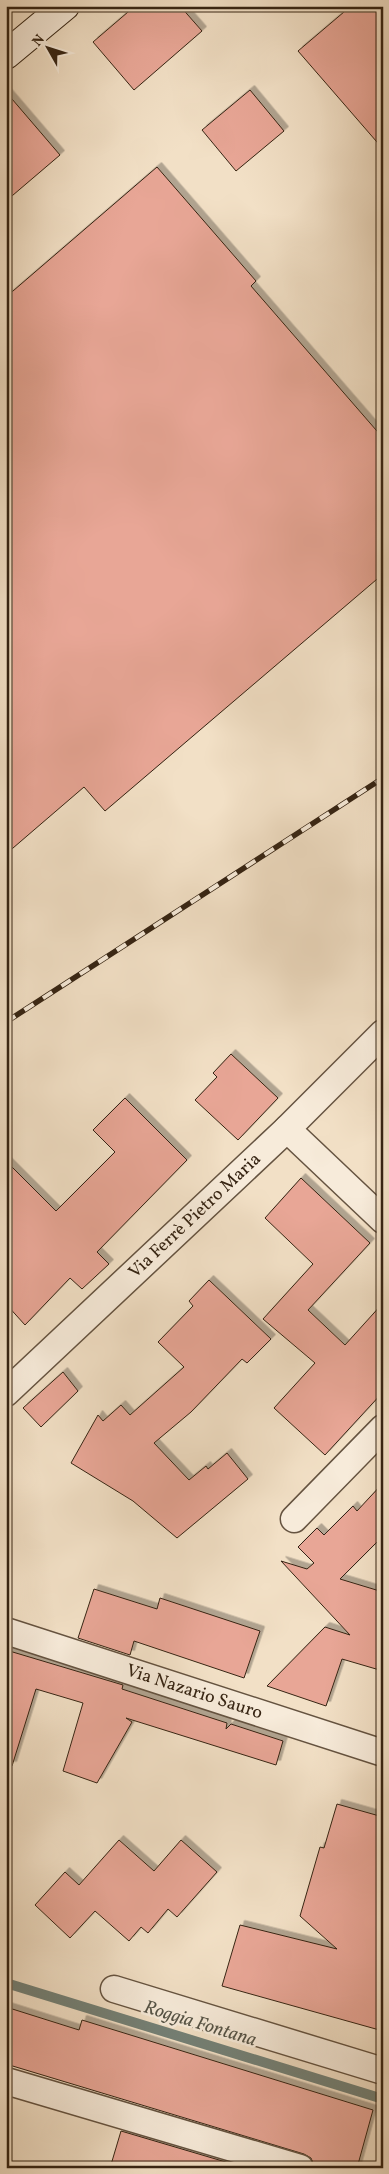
<svg xmlns="http://www.w3.org/2000/svg" width="389" height="2174" viewBox="0 0 389 2174" font-family="Vollkorn,serif">
  <style>
    .lines { fill: none; stroke-linecap: round; stroke-linejoin: round }
    .stream { stroke: #738076; stroke-width: 10 }
    .building { fill: #e8a696; stroke: #362413; filter: url(#shadow) }
    .minor-casing { stroke: #655340; stroke-width: 29 }
    .secondary-casing { stroke: #362413; stroke-width: 30 }
    .minor { stroke: #f7ebda; stroke-width: 26 }
    .secondary { stroke: #f7ebda; stroke-width: 28 }
    .rail-casing { stroke: #362413; stroke-width: 5.5 }
    .rail { stroke: #f7ebda; stroke-width: 4; stroke-dasharray: 11; stroke-linecap: butt }
    .labels { text-anchor: middle; dominant-baseline: central; stroke-width: 5; stroke-linejoin: round; paint-order: stroke }
    .street-label { font-size: 18px; fill: #362413; stroke: #f7ebda }
    .water-label { font-size: 19px; font-style: italic; fill: #545245; stroke: #f7ebda }
  </style>
  <defs>
    <filter id="shadow"><feDropShadow dx="4.5" dy="-4.5" stdDeviation="0" flood-color="#0004"/></filter>
  </defs>
  <rect width="100%" height="100%" fill="#f2e0c6"/>
  <filter id="stains"><feTurbulence type="fractalNoise" baseFrequency=".004" numOctaves="4"/><feColorMatrix values="0 0 0 0 .2 0 0 0 0 .09 0 0 0 0 .02 0 0 0 .5 -.17"/></filter>
  <radialGradient id="worn" r=".72"><stop offset=".6" stop-color="#630" stop-opacity="0"/><stop offset="1" stop-color="#630" stop-opacity=".3"/></radialGradient>
  <g class="lines">
    <!-- stream -->
    <polyline class="stream" points="6,1983 383,2099"/>
  </g>
  <!-- building -->
  <g class="building">
    <polygon points="135,6 180,6 202,31 134,90 93,42"/>
    <polygon points="351,6 383,6 383,149 298,51"/>
    <polygon points="250,90 284,131 236,171 202,130"/>
    <polygon points="6,92 60,155 6,201"/>
    <polygon points="157,167 256,281 251,286 383,438 383,574 105,811 84,787 6,854 6,297"/>
    <polygon points="231,1054 278,1098 238,1140 195,1100 217,1077 213,1073"/>
    <polygon points="125,1098 187,1160 97,1252 109,1264 82,1289 70,1278 25,1325 6,1304 6,1161 56,1211 115,1152 93,1130"/>
    <polygon points="301,1178 370,1243 308,1310 345,1345 383,1303 383,1392 325,1455 274,1408 315,1363 263,1319 313,1264 265,1218"/>
    <polygon points="209,1280 271,1339 247,1363 242,1359 191,1412 154,1443 189,1480 206,1466 208,1469 227,1453 248,1479 177,1538 133,1501 71,1463 98,1415 103,1421 121,1405 130,1415 184,1367 158,1342 193,1306 189,1301"/>
    <polygon points="63,1372 78,1391 41,1427 23,1408"/>
    <polygon points="383,1483 383,1536 340,1579 383,1592 383,1671 342,1659 326,1706 267,1686 325,1627 350,1635 281,1561 307,1569 314,1563 298,1547 317,1528 324,1535 353,1506 357,1511"/>
    <polygon points="94,1589 157,1609 160,1598 260,1631 244,1678 134,1641 130,1655 78,1638"/>
    <polygon points="6,1650 123,1685 122,1689 227,1723 226,1729 231,1724 283,1741 276,1765 126,1718 132,1722 97,1783 63,1771 83,1703 36,1689 12,1766 6,1765"/>
    <polygon points="337,1804 383,1817 383,2031 222,1986 240,1925 337,1949 300,1916 320,1847 324,1848"/>
    <polygon points="119,1840 154,1871 181,1840 217,1872 177,1917 168,1909 148,1933 141,1927 129,1941 95,1911 70,1938 35,1905 65,1872 79,1885"/>
    <polygon points="6,2007 79,2030 82,2020 373,2110 357,2168 315,2168 311,2158 304,2154 6,2064"/>
    <polygon points="121,2131 246,2168 110,2168"/>
  </g>
  <g class="lines">
    <!-- minor casing -->
    <g class="minor-casing">
      <g id="minor">
        <polyline points="287,1129 383,1220"/>
        <path id="s1" d="M6,1393L287,1129L383,1033"/>
        <polyline points="294,1519 383,1428"/>
        <path id="s2" d="M6,1631L383,1753"/>
        <polyline points="114,1989 383,2071"/>
        <polyline points="6,2081 300,2168"/>
      </g>
    </g>
    <!-- secondary casing -->
    <g class="secondary-casing">
      <polyline id="secondary" points="6,55 65,6"/>
    </g>
    <!-- minor -->
    <use href="#minor" class="minor"/>
    <!-- secondary -->
    <use href="#secondary" class="secondary"/>
    <!-- rail casing -->
    <g class="rail-casing">
      <polyline id="rail" points="6,1022 383,778"/>
    </g>
    <!-- rail -->
    <use href="#rail" class="rail"/>
  </g>
  <g class="labels">
    <!-- street labels -->
    <g class="street-label">
      <text stroke="none"><textPath href="#s1" startOffset="259">Via Ferrè Pietro Maria</textPath></text>
      <text stroke="none"><textPath href="#s2" startOffset="198">Via Nazario Sauro</textPath></text>
    </g>
    <!-- water labels -->
    <g class="water-label">
      <text transform="translate(200 2024) rotate(17)">Roggia Fontana</text>
    </g>
  </g>
  <!-- margin -->
  <rect width="389" height="2174" fill="none" stroke="#f2e0c6" stroke-width="25"/>
  <rect x="8" y="8" width="374" height="2159" fill="none" stroke="#362413" stroke-width="2.5"/>
  <rect x="12" y="12" width="364" height="2149" fill="none" stroke="#362413"/>
  <!-- north arrow -->
  <g transform="translate(48 48) rotate(309)" stroke="#f7ebda" stroke-width="4" paint-order="stroke">
  <path d="M0-4L9 19L0 12L-9 19Z" fill="#362413"/>
  <text y="-8" font-size="14" font-weight="bold" text-anchor="middle" fill="#362413">N</text>
  </g>
  <rect width="100%" height="100%" filter="url(#stains)"/>
  <rect width="100%" height="100%" fill="url(#worn)"/>
</svg>
